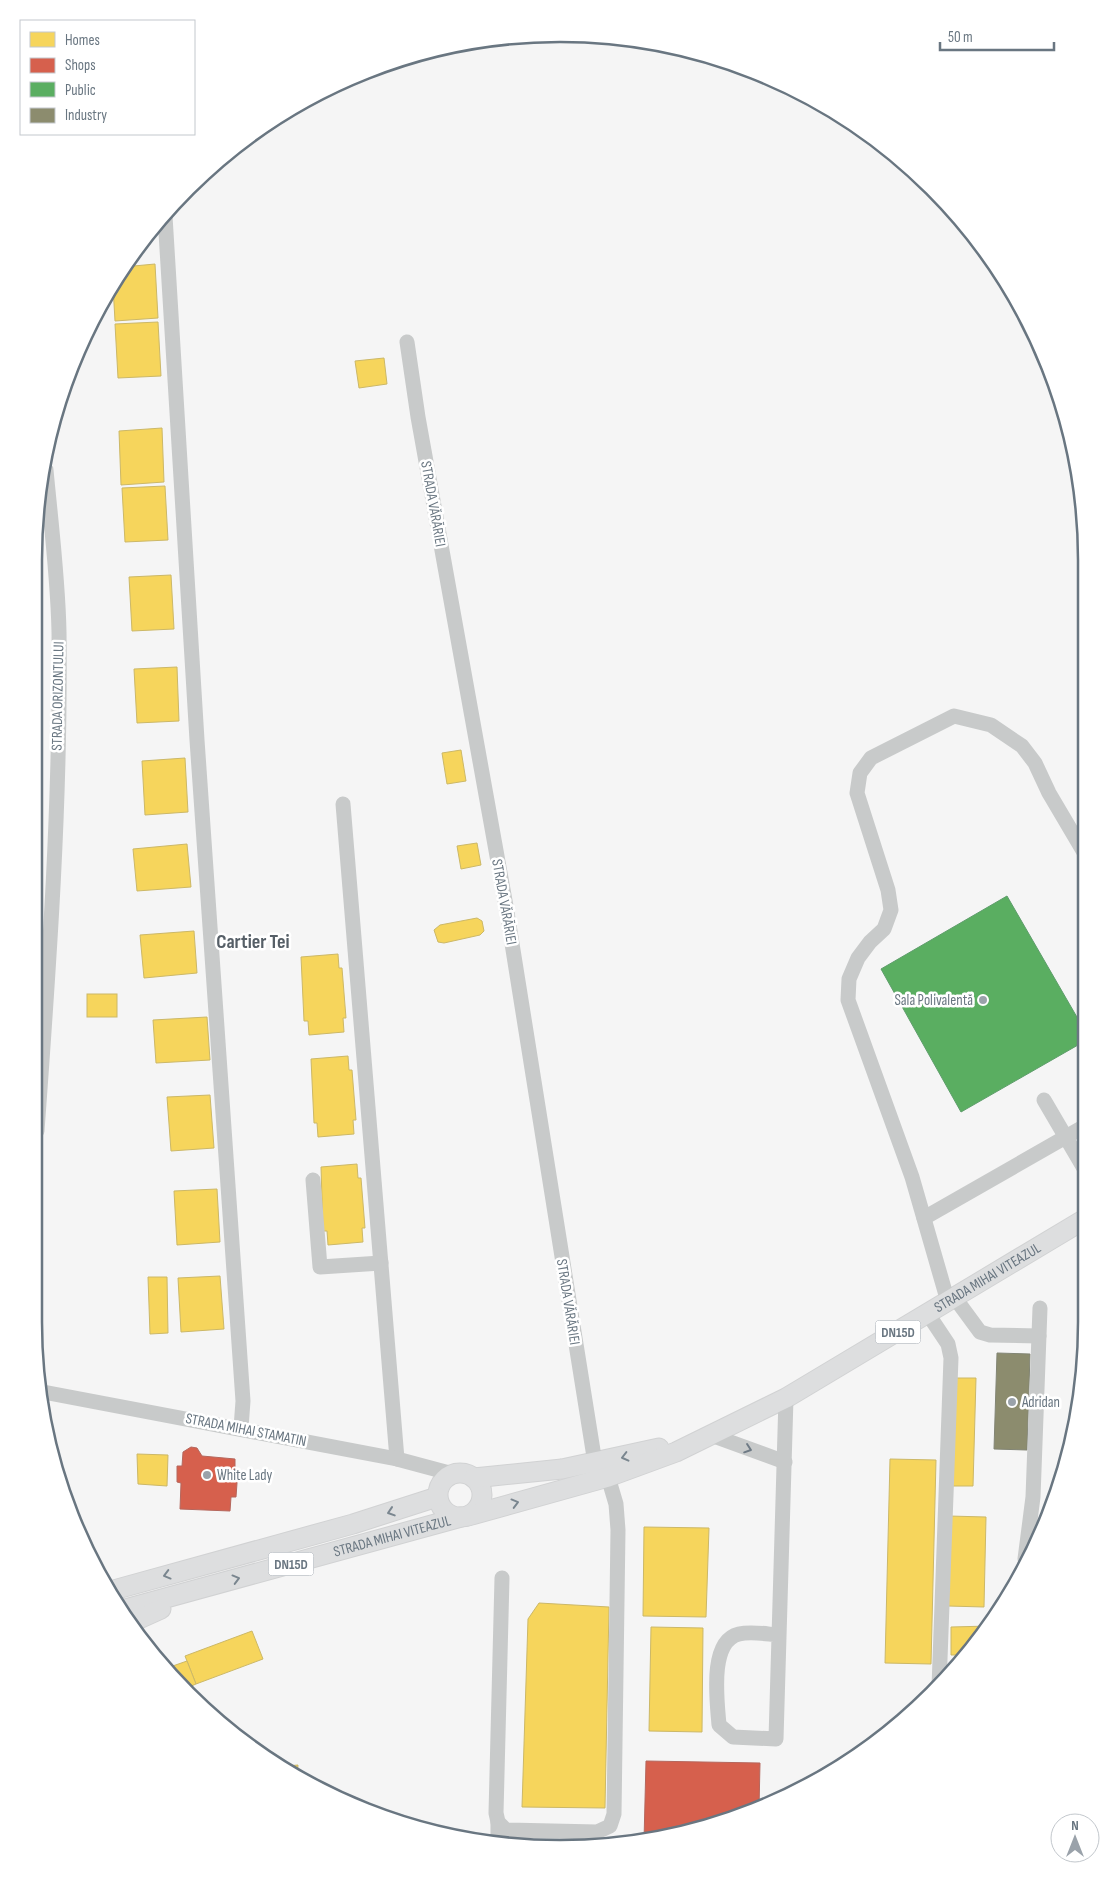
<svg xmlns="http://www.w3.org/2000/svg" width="1120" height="1883" viewBox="0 0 1120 1883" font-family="'Sofia Sans Condensed',sans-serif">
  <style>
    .homes { fill: #f6d55c; stroke: #ccb867 }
    .shops { fill: #d6604d; stroke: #b5675d }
    .public { fill: #5aae61; stroke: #5e9d6b }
    .industry { fill: #8c8c6e; stroke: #828574 }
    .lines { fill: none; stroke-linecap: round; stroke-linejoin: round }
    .major-casing { stroke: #d1d2d3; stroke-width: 21 }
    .minor { stroke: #c8caca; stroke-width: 15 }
    .major { stroke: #dddedf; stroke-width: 19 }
    .oneway { stroke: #6e7a85 }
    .oneway2 { stroke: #7a868f }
    .poi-dot { fill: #9aa2aa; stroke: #fff; stroke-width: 2 }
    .labels { text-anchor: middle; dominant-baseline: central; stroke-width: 5; stroke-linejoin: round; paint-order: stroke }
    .shield { fill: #fff; stroke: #969fa7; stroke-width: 1 }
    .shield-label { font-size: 14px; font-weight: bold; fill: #697681 }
    .street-label { font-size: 15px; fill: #697681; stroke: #fff }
    .poi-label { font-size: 15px; fill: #697681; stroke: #fff; text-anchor: start }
    .district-label { font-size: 20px; font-weight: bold; fill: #565f67; stroke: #fff }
    .rim { fill: none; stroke: #697681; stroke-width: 2.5 }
  </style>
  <rect width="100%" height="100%" fill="#f5f5f5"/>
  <!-- homes -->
  <g class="homes">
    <polygon points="155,264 158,318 115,321 113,286 123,267"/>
    <polygon points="158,322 161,376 118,378 115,324"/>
    <polygon points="384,358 387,384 359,388 355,361"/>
    <polygon points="162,428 164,482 121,485 119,431"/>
    <polygon points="165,486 168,540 125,542 122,488"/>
    <polygon points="171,575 174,629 132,631 129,577"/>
    <polygon points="177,667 179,721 137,723 134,669"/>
    <polygon points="461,750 466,781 447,784 442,753"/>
    <polygon points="185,758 188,812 145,815 142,761"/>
    <polygon points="36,783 37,783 38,807 36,807"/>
    <polygon points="477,843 481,865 461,869 457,846"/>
    <polygon points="187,844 191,887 137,891 133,849"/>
    <polygon points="477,918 482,921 484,931 480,935 444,943 438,942 434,930 440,925"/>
    <polygon points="194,931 197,973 144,978 140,935"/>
    <polygon points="338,954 339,968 342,968 346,1018 343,1018 344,1032 309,1035 308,1021 304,1021 301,957"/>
    <rect x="87" y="994" width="30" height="23"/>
    <polygon points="207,1017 210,1060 156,1063 153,1020"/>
    <polygon points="348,1056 349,1070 352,1070 356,1120 353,1120 354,1134 318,1137 317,1123 314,1123 311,1059"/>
    <polygon points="210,1095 214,1148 171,1151 167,1097"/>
    <polygon points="357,1164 358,1178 361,1178 365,1228 362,1228 363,1242 328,1245 327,1231 323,1231 321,1167"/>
    <polygon points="217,1189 220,1242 177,1245 174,1191"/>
    <polygon points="220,1276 224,1329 181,1332 178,1278"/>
    <polygon points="148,1277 167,1277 168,1333 150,1334"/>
    <polygon points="955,1378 976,1378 973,1486 952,1486"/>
    <polygon points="137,1454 168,1455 167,1486 138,1484"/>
    <polygon points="890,1459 936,1460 931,1664 885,1663"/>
    <polygon points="949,1516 986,1517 984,1607 948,1606"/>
    <polygon points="644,1527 709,1528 706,1617 643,1616"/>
    <polygon points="539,1603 609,1607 605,1808 522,1807 528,1619"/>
    <polygon points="989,1626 965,1655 951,1655 951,1627"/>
    <polygon points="651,1627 703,1628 702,1732 649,1731"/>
    <polygon points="252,1631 263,1659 196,1684 185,1656"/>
    <polygon points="187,1661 196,1684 187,1688 167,1668"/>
    <polygon points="298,1765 297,1776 287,1770 287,1766"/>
  </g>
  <!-- shops -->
  <g class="shops">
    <polygon points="191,1447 197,1448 202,1456 235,1459 235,1469 238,1469 236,1497 231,1497 230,1511 180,1509 181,1483 177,1482 177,1466 182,1466 183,1452"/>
    <polygon points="646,1761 760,1763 759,1809 729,1821 644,1841"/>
  </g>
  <!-- public -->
  <polygon class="public" points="1007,896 1085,1031 1085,1041 961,1112 881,969"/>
  <!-- industry -->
  <polygon class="industry" points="997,1353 1030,1354 1027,1450 994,1449"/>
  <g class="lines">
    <!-- major casing -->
    <g class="major-casing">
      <g id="major">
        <circle cx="460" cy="1495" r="22"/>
        <polyline points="474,1478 562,1469 659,1448"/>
        <path id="s1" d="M468,1516L608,1477L676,1452L786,1398L1085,1219"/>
        <polyline points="110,1591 353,1524 437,1497"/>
        <path id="s2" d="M122,1610L461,1517"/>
        <polyline points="130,1623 161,1609"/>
      </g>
    </g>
    <!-- minor -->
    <g class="minor">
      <polyline points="165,216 197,740 243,1401 241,1428"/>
      <polyline points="407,342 418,417 506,906 595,1463"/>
      <polyline points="343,804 397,1459"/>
      <polyline points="1044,1100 1085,1170"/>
      <path d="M37,1131C49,965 61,799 59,632C58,578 51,524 46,470"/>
      <polyline points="313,1180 320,1267 381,1263"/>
      <polyline points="924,1218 1085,1126"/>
      <polyline points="955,1298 980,1332 990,1335 1039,1336"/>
      <polyline points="948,1302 912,1177 848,1000 849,979 858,958 870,942 884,929 891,910 888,890 857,793 860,773 871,758 954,716 991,725 1022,746 1035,763 1049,793 1085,854"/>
      <polyline points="928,1314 948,1344 951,1358 939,1687"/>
      <polyline points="38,1391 397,1459 453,1474"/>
      <polyline points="711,1435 785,1462"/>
      <polyline points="1025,1559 1033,1497 1040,1308"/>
      <polyline points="502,1578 496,1813 498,1822 506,1830 597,1832 610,1826 614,1814 618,1530 616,1504 608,1477"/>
      <path d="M778,1635C766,1634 751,1631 739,1634C709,1641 717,1700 719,1725L733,1737L776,1739L786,1398"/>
      <polyline points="498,1845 498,1822"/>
    </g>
    <!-- major -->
    <use href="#major" class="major"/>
  </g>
  <!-- one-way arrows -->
  <defs><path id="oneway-chevron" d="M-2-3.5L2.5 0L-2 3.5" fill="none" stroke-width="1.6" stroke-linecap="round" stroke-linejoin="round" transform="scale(1.25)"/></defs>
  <use class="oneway" href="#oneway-chevron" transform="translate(748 1449) rotate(19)"/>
  <g class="oneway2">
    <use href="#oneway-chevron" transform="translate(625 1457) rotate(166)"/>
    <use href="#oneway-chevron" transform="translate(515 1503) rotate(-15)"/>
    <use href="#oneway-chevron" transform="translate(391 1512) rotate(162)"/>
    <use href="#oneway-chevron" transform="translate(167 1575) rotate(165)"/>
    <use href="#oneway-chevron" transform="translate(236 1579) rotate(-15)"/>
  </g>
  <!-- markers -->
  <g class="poi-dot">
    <circle cx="983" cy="1000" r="5"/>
    <circle cx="1012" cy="1402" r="5"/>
    <circle cx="207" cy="1475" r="5"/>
  </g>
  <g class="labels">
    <!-- shield labels -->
    <g class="shield">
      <rect x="875.5" y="1320.5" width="45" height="23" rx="4"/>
      <rect x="268.5" y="1552.5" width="45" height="23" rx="4"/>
    </g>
    <g class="shield-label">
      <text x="898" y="1332">DN15D</text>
      <text x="291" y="1564">DN15D</text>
    </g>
    <!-- street labels -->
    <g class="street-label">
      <text transform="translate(433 504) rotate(80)">STRADA VĂRĂRIEI</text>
      <text transform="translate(58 696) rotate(-89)">STRADA ORIZONTULUI</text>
      <text transform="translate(504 902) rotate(80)">STRADA VĂRĂRIEI</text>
      <text stroke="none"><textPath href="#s1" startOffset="575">STRADA MIHAI VITEAZUL</textPath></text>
      <text transform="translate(568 1302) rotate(81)">STRADA VĂRĂRIEI</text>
      <text transform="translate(246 1430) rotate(11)">STRADA MIHAI STAMATIN</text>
      <text stroke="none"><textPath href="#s2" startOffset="280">STRADA MIHAI VITEAZUL</textPath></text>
    </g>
    <!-- poi labels -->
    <g class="poi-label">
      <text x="973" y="1000" text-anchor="end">Sala Polivalentă</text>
      <text x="1022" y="1402">Adridan</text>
      <text x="217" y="1475">White Lady</text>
    </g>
    <!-- district labels -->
    <g class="district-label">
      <text x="253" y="942">Cartier Tei</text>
    </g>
  </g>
  <!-- crop -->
  <path d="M0 0H1120V1883H0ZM560 42H560A518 518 0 0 1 1078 560V1322A518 518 0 0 1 560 1840H560A518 518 0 0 1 42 1322V560A518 518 0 0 1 560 42Z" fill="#fff" fill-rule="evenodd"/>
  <path class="rim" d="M560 42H560A518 518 0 0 1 1078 560V1322A518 518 0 0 1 560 1840H560A518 518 0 0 1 42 1322V560A518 518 0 0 1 560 42Z"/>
  <!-- legend -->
  <rect x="20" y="20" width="175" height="115" fill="#ffffff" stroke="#c3c8cd"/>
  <rect x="30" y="32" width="25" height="15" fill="#f6d55c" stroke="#c3c8cd"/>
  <text x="65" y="45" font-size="15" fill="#697681">Homes</text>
  <rect x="30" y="58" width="25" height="15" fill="#d6604d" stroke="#c3c8cd"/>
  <text x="65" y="70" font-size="15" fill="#697681">Shops</text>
  <rect x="30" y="82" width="25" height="15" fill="#5aae61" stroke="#c3c8cd"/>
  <text x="65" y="95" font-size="15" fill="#697681">Public</text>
  <rect x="30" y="108" width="25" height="15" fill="#8c8c6e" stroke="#c3c8cd"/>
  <text x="65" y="120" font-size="15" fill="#697681">Industry</text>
  <!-- north arrow -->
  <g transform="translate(1075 1838)"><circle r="24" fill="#ffffff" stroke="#c3c8cd"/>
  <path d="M0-4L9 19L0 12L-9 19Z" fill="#9aa2aa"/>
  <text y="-8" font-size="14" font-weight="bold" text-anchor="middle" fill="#697681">N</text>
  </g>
  <!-- scale -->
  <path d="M940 42v8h114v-8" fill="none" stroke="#697681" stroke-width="2.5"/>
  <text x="948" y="42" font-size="15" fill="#697681" stroke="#ffffff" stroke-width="4" paint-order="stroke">50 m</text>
</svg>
